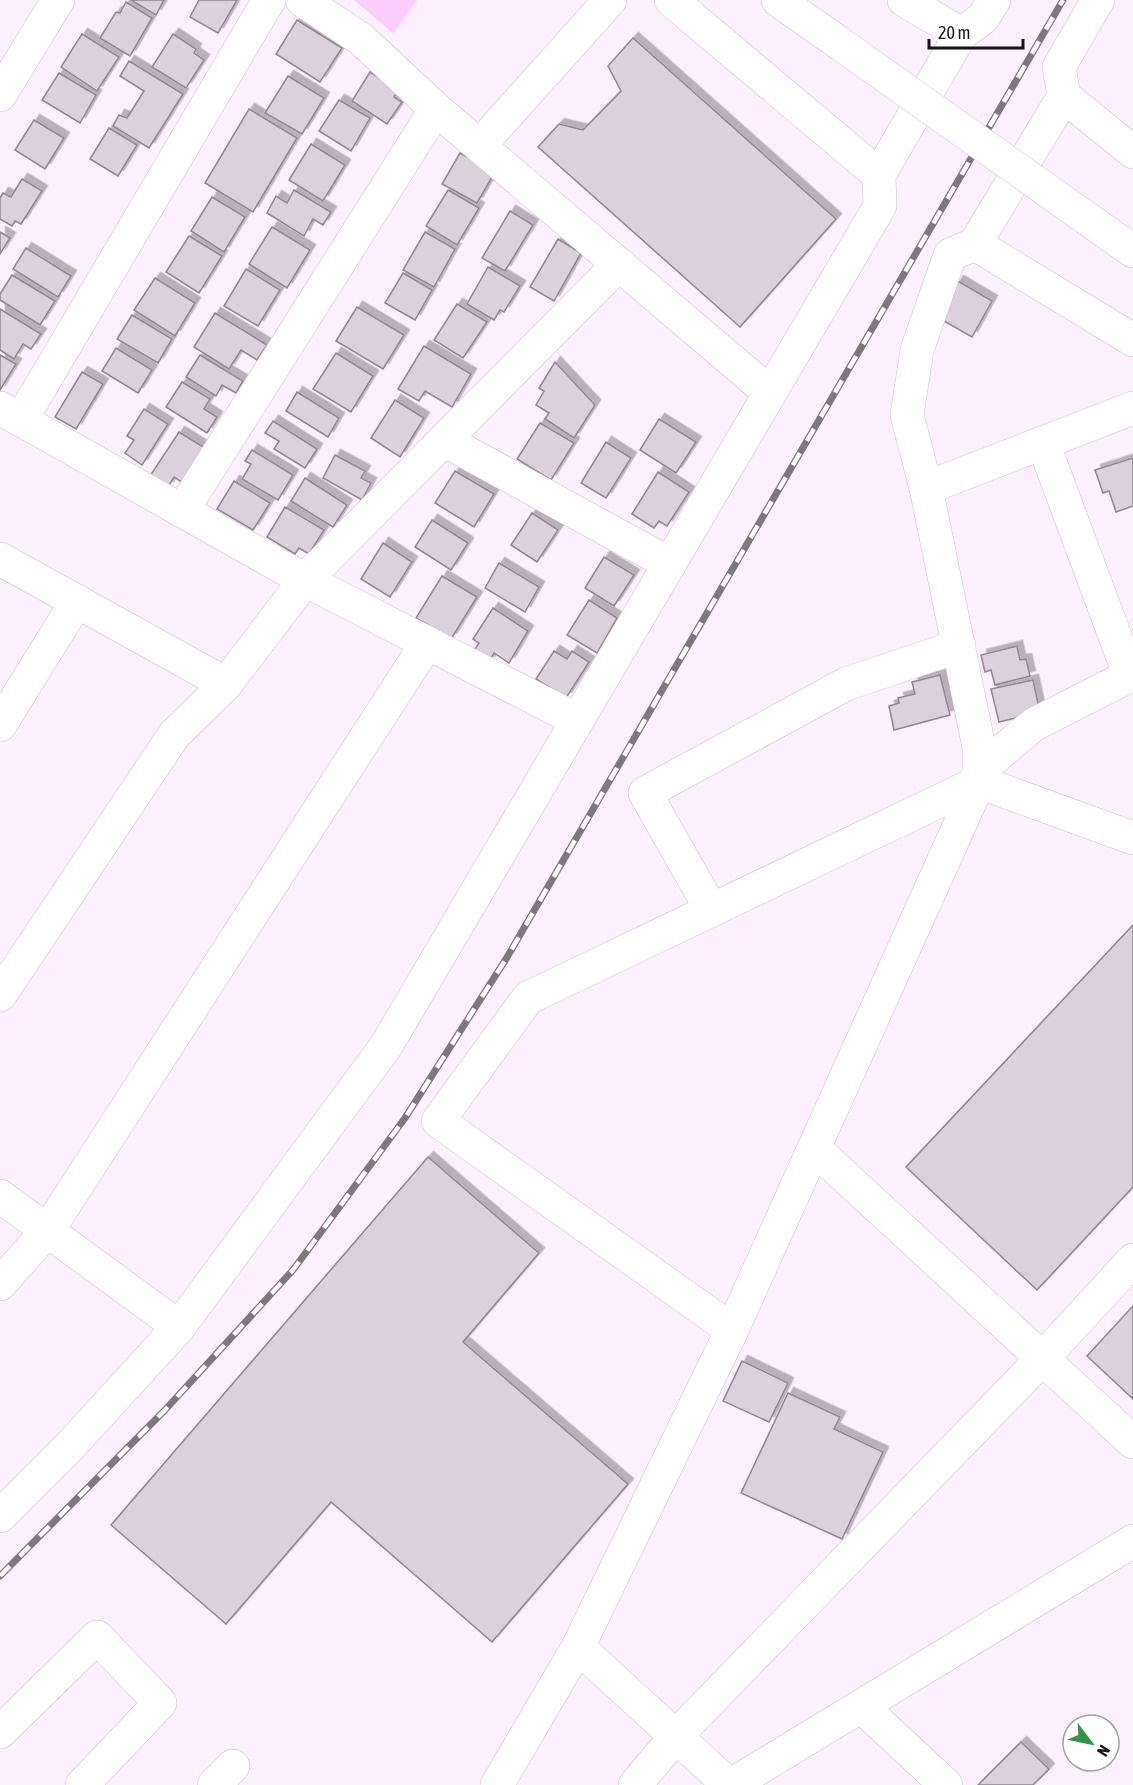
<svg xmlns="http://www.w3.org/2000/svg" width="1133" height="1785" viewBox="0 0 1133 1785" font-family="'Asap Condensed',sans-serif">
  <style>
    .green { fill: #facdfc }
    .building { fill: #ddd0dd; stroke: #8f8490; stroke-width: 1.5; filter: url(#shadow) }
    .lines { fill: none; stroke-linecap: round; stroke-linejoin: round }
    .minor-casing { stroke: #ccbfcc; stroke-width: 34 }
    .minor { stroke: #fff; stroke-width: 33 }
    .rail-casing { stroke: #7f7780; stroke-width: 7 }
    .rail { stroke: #fff; stroke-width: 4.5; stroke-dasharray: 14; stroke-linecap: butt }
    .minor-bridge-casing { stroke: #ccbfcc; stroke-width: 34; stroke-linecap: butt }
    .minor-bridge { stroke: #fff; stroke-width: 33 }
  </style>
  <defs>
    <filter id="shadow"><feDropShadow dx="5.5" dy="-5.5" stdDeviation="0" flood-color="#0004"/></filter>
  </defs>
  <rect width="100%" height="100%" fill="#fdf0fe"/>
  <!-- green -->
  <polygon class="green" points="354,0 417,0 393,33"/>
  <!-- building -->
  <g class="building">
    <polygon points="131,0 164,0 156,15"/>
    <polygon points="199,0 237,0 218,33 190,17"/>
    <polygon points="126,2 152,18 130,56 100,38 116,12 120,13"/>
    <polygon points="297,20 342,48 320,82 276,54"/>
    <polygon points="82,34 119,57 97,91 61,67"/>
    <polygon points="173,34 196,49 194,53 204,60 186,88 152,67"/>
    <polygon points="633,38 836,219 740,327 538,147 559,124 583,130 621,91 608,66"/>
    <polygon points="129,61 183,94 149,148 113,126 119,115 127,118 144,91 120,76"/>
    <polygon points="370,72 398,90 394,97 402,102 387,124 352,101"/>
    <polygon points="59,73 96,95 80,123 42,100"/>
    <polygon points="288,76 324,98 302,134 265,113"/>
    <polygon points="339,100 370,118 351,151 319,131"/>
    <polygon points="249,109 297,138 253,212 205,183"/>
    <polygon points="34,120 64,138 45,169 15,150"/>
    <polygon points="109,128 137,145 118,176 90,159"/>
    <polygon points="311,144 345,165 323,201 289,180"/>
    <polygon points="460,153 495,172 477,203 442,184"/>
    <polygon points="22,179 42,191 21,224 15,221 12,226 0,219 0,198 3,193 11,197"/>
    <polygon points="294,190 331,212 323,225 313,219 304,236 267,213 276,196 287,203"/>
    <polygon points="448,190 479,208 457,245 426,226"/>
    <polygon points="212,197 245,217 224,252 191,231"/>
    <polygon points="510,211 533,225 505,271 482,258"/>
    <polygon points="272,227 310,250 287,288 249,264"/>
    <polygon points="0,232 10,238 0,254"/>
    <polygon points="425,232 455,249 434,287 403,270"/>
    <polygon points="189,236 222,256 199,293 166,272"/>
    <polygon points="558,239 581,253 554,301 530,287"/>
    <polygon points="26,248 71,276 58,297 13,269"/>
    <polygon points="488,267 520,286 504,312 500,310 494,320 467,304"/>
    <polygon points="246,269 280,290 258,326 224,306"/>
    <polygon points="403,273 432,290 415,320 385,303"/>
    <polygon points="12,275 55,301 40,325 0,300 0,294"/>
    <polygon points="155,278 195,303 175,336 134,310"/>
    <polygon points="958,281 992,301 972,337 937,317"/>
    <polygon points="457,304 487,322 463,358 434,340"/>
    <polygon points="357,307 404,335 383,369 336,341"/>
    <polygon points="0,309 41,334 31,349 23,344 14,359 0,350"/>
    <polygon points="215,313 267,345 257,360 241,350 229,369 194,347"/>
    <polygon points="132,315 172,339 158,363 117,339"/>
    <polygon points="424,346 471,374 452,407 425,391 419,401 398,389"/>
    <polygon points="116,348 152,370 138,393 102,371"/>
    <polygon points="336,353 373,376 351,412 313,389"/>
    <polygon points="0,355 16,364 0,390"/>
    <polygon points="200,355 243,381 236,393 222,385 216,396 186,377"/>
    <polygon points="555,362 595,405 574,438 545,419 549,413 536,405 544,391 539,388"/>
    <polygon points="82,372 103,384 76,429 55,417"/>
    <polygon points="182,382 210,399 204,409 217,417 207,433 166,407"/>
    <polygon points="297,392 339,418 328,437 286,411"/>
    <polygon points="395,400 424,418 400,457 371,438"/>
    <polygon points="144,409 168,424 142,465 125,453 134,440 127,436"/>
    <polygon points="659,419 696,442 676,473 640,450"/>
    <polygon points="273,421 317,449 305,468 274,449 279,441 265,433"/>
    <polygon points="540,423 574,443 551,480 517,459"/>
    <polygon points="179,432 205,448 183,483 174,477 168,487 150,476"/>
    <polygon points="606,442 631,458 606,498 581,483"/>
    <polygon points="252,450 293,475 278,500 242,479 251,464 245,461"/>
    <polygon points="335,455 365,471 361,478 371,483 362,500 323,478"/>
    <polygon points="1133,458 1133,506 1116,512 1109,491 1103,493 1095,470"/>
    <polygon points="455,471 494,494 474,527 435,503"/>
    <polygon points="658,472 689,492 667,526 659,521 654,528 632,514"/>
    <polygon points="305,478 347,505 333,527 291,501"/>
    <polygon points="234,481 270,503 253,530 217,509"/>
    <polygon points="285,507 324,530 309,554 299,548 295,554 267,537"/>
    <polygon points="532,513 558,530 537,562 511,545"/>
    <polygon points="432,520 468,543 451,570 415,547"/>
    <polygon points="383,543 412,562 390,597 361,579"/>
    <polygon points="604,557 634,575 614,606 585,588"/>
    <polygon points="499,563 539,587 525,612 485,588"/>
    <polygon points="442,576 477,597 451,639 416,618"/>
    <polygon points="589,600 617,618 597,653 567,635"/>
    <polygon points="493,608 528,631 509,663 494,653 489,662 473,652 479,643 473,639"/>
    <polygon points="1017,646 1020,660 1026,659 1030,676 995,685 991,670 985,672 981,655"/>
    <polygon points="554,651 567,659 572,651 589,662 566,698 536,679"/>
    <polygon points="940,675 950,715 894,730 889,706 899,703 898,698 915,694 912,682"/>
    <polygon points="1033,680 1039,708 1029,715 999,722 991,689"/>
    <polygon points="1133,925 1133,1187 1037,1290 906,1167"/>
    <polygon points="428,1157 539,1253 463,1342 628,1484 492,1642 331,1502 226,1624 111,1525"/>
    <polygon points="1133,1306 1133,1399 1087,1356"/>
    <polygon points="742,1361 788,1383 769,1422 723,1401"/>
    <polygon points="788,1393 840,1417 834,1429 883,1452 842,1539 741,1493"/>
    <polygon points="1021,1742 1049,1769 1033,1785 978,1785"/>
  </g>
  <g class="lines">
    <!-- minor casing -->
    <g class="minor-casing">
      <g id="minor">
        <polyline points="302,0 361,39 436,109 770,393"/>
        <polyline points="671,0 879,175"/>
        <polyline points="778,0 839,43"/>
        <polyline points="904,0 961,34"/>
        <polyline points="0,95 58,0"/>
        <polyline points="1064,96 1133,152"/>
        <polyline points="480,145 610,0"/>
        <polyline points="1089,220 1133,251"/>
        <polyline points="975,244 1133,340"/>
        <polyline points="0,408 305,580 577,720"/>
        <polyline points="21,420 269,0"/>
        <polyline points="444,440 670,564"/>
        <polyline points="1043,443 1130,676"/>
        <polyline points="926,488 1133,408"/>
        <polyline points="182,511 436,109"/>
        <polyline points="0,559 226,684"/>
        <polyline points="0,725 77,601"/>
        <polyline points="979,771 1033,725 1133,674"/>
        <polyline points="711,909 645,793 846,684 959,646"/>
        <polyline points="0,995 174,735 226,684 305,580 619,264"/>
        <polyline points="815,1149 1133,1442"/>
        <polyline points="0,1196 179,1327"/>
        <polyline points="0,1284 48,1230 427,643"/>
        <polyline points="732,1330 438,1121 528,998 979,782 1133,838"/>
        <polyline points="0,1516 70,1446 179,1327 386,1046 880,206 879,175 961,34 983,18 994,0"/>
        <polyline points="578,1647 729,1785"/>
        <polyline points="861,1706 946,1785"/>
        <polyline points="0,1732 97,1637 160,1703 82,1785"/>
        <polyline points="214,1785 233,1766"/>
        <polyline points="497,1785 578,1647 732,1330 979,782 979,747 926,488 907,415 917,350 950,255 975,244 1064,96 1059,67 1098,0"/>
        <polyline points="635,1785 676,1736 1042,1359 1133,1260"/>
        <polyline points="731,1785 1133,1541"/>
      </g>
    </g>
    <!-- minor -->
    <use href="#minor" class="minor"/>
    <!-- rail casing -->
    <g class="rail-casing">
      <polyline id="rail" points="0,1576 165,1410 293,1270 405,1118 506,959 1063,0"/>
    </g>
    <!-- rail -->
    <use href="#rail" class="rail"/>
    <!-- minor-bridge casing -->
    <g class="minor-bridge-casing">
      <polyline id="minor-bridge" points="839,43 1089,220"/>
    </g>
    <!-- minor-bridge -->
    <use href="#minor-bridge" class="minor-bridge"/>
  </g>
  <!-- north arrow -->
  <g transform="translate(1091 1743) rotate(122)"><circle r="28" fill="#ffffff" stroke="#a2a0a2" stroke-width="1.5"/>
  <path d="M0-4.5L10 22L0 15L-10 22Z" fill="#339549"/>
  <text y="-9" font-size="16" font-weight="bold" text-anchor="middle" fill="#161116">N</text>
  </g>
  <!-- scale -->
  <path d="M929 39v9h94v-9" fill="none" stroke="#161116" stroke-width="3"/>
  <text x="938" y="39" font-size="18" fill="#161116" stroke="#ffffff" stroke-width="4.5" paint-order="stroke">20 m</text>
</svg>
